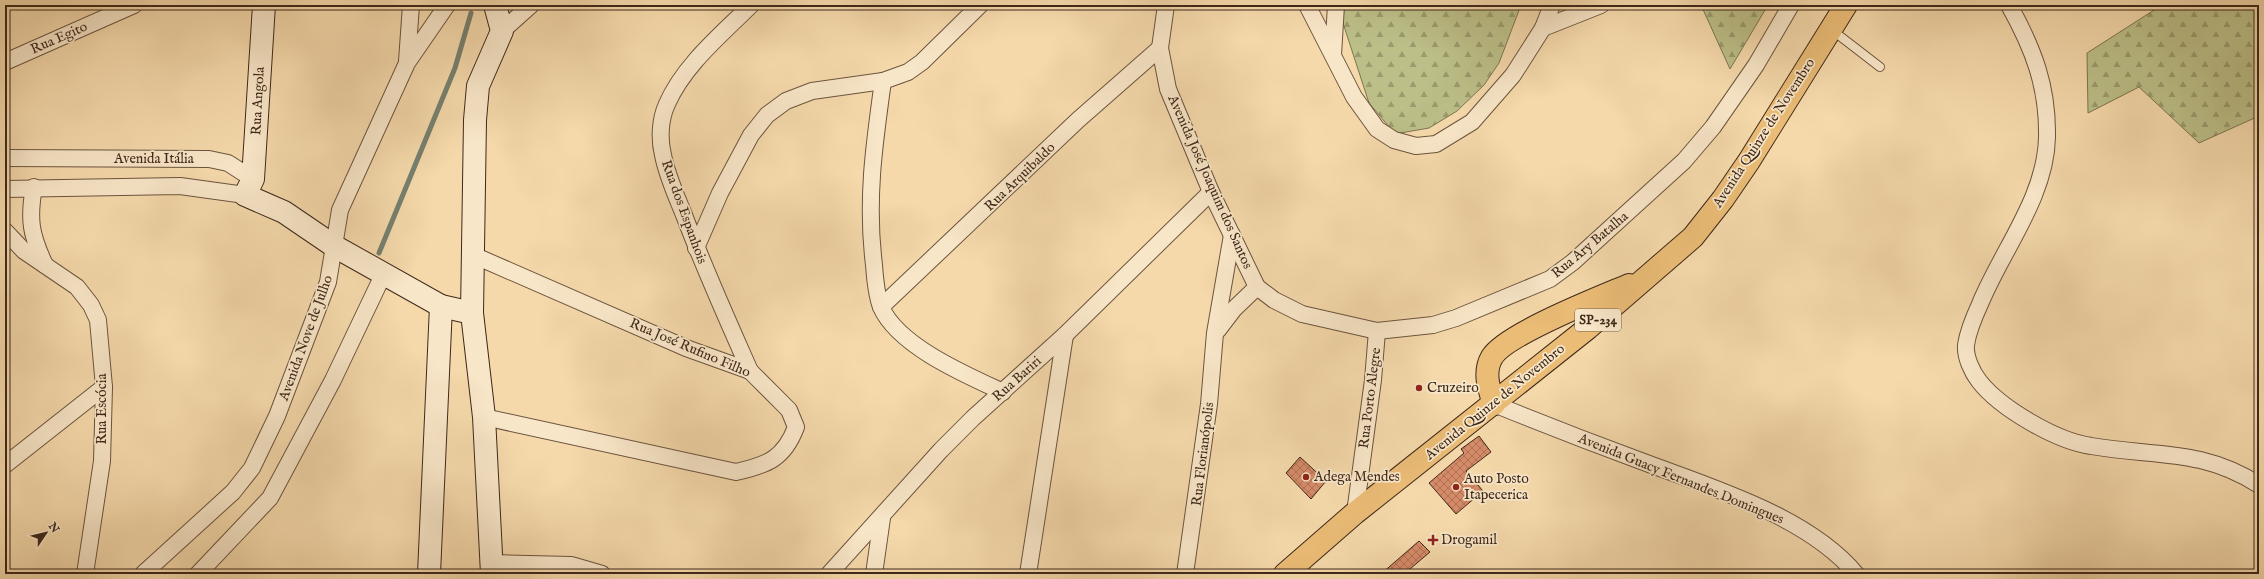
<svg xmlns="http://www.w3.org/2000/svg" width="2264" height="579" viewBox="0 0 2264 579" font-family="'IM FELL English',serif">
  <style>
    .forest { fill: url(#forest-firs); stroke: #7d7451 }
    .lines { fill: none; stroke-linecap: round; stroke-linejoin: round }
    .stream { stroke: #76806f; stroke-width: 5 }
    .building { fill: url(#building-cross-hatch); stroke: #3e281a }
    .service-casing { stroke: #6c543e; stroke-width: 10 }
    .minor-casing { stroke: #6c543e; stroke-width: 18 }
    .secondary-casing { stroke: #3e281a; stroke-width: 24 }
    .primary-casing { stroke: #3e281a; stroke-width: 24 }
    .service { stroke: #f8e6c8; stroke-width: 8 }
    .minor { stroke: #f8e6c8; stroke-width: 16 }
    .secondary { stroke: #f8e6c8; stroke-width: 22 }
    .primary { stroke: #eabc76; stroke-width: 22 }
    .poi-dot { fill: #8f2418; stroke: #f8e6c8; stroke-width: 1.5 }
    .labels { text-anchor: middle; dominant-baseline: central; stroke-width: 3.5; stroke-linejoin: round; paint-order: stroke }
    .shield { fill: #f8e6c8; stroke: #76614e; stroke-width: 1 }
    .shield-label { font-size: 13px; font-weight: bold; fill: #3e281a }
    .street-label { font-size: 14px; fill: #3e281a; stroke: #f8e6c8 }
    .poi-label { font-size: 14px; fill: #3e281a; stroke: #f8e6c8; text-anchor: start }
  </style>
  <defs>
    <pattern id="forest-firs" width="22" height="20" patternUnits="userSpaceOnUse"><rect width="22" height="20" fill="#bcbf88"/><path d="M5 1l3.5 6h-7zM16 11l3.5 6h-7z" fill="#9a9b6e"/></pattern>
    <pattern id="building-cross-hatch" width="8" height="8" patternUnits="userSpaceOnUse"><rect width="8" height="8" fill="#d68b68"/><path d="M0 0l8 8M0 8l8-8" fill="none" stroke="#af7255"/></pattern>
  </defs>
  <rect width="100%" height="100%" fill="#f5d9ab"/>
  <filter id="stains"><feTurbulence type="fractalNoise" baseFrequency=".005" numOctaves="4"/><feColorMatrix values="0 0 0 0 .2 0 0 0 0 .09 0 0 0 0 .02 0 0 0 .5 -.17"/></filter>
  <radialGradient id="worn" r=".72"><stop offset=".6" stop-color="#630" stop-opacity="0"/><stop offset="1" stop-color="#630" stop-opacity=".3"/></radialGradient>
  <!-- forest -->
  <g class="forest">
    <polygon points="1345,5 1521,5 1499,63 1484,85 1457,111 1429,128 1395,134 1369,103 1342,20"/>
    <polygon points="1701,5 1768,5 1730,69"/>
    <polygon points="2162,5 2259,5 2259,116 2199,143 2139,87 2088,113 2087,53"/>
  </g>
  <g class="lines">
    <!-- stream -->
    <polyline class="stream" points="379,253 455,68 471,13"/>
  </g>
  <!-- building -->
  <g class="building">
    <polygon points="1479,436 1491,452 1466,471 1483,491 1456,514 1429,483 1464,453 1461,449"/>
    <polygon points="1300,457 1326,481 1311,499 1286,473"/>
    <polygon points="1419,541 1430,552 1404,574 1381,574"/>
  </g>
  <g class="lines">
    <!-- service casing -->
    <g class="service-casing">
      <polyline id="service" points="1832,30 1880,67"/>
    </g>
    <!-- minor casing -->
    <g class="minor-casing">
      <g id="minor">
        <path d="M980,5L922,62L908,72L883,81C874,145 866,201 874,265C875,279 876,294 881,307C898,346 966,375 1003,392"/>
        <polyline points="1166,5 1160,48 1168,89 1211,192 1257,287 1274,300 1302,314 1377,331 1433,325 1456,318 1550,279 1573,262 1684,161 1713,127 1756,65 1791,5"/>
        <polyline points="1307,5 1354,97 1377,129 1394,140 1416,146 1436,144 1472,122 1513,75 1543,28 1601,5"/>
        <path d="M2009,5C2033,48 2048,86 2047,137C2046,197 2002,250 1980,304C1974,317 1968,331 1966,345C1965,357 1972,372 1979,381C2000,408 2056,441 2091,446C2154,457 2201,448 2259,485"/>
        <polyline points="1543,28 1552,5"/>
        <polyline points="502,31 531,5"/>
        <polyline points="1333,55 1336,5"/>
        <polyline points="407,61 411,5"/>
        <polyline points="5,62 134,5"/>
        <polyline points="5,158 209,159 228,163 253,179"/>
        <path d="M34,187C28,220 31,235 45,265"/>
        <polyline points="5,189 180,186 245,195"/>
        <polyline points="5,231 24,251 77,287 91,305 98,320 104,387 102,461 85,574"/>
        <polyline points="696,248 720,193 751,135 767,115 786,101 812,91 883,81"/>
        <path d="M473,255L686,348L750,371L789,410L796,427C784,459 767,465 736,472L484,417"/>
        <polyline points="881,307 1078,120 1160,48"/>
        <polyline points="1218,330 1234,309 1257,287"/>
        <path d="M750,371C727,319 704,268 684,215C676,195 667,176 663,155C659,139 660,119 667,104C684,65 721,35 751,5"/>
        <path d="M1494,404C1543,424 1592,443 1641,461C1710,487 1808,516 1856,574"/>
        <polyline points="5,465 104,387"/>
        <polyline points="1355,513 1373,380 1377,331"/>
        <polyline points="492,563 571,565 602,574"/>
        <polyline points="143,574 233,492 252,468 277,416 328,282 340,210 407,63 447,5"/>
        <polyline points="198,574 270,498 333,380 383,275"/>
        <polyline points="829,574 941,450 973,418 1065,335 1211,192"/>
        <polyline points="874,574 882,518"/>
        <polyline points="1028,574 1065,335"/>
        <polyline points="1185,574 1209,404 1215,333 1232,235"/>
      </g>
    </g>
    <!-- secondary casing -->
    <g class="secondary-casing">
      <g id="secondary">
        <polyline points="264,5 253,179 245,195 284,212 334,246 441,306 472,313"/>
        <polyline points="429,574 441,306"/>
        <polyline points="492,574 484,417 472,313 475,120 478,86 502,31 495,5"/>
      </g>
    </g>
    <!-- primary casing -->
    <g class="primary-casing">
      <g id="primary">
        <path d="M1494,404C1489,389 1483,372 1492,357C1506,334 1601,297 1629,285"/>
        <polyline points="1285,574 1355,513 1588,328 1693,237 1723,199 1749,161 1846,5"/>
      </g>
    </g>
    <!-- service -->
    <use href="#service" class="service"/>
    <!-- minor -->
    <use href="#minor" class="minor"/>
    <!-- secondary -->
    <use href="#secondary" class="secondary"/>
    <!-- primary -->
    <use href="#primary" class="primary"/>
  </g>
  <!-- markers -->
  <g class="poi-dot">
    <circle cx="1419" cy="388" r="4"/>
    <circle cx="1306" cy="477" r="4"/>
    <circle cx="1456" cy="487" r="4"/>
    <path d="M1431 534h4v4h4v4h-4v4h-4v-4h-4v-4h4z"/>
  </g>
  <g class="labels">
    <!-- shield labels -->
    <rect class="shield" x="1575" y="309" width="46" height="22" rx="3"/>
    <g class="shield-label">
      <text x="1598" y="320">SP-234</text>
    </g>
    <!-- street labels -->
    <g class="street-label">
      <text transform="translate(59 38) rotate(-24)">Rua Egito</text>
      <text transform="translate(258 101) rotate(-87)">Rua Angola</text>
      <text transform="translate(1764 133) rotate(-57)">Avenida Quinze de Novembro</text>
      <text x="154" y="159">Avenida Itália</text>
      <text transform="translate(1020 177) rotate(-44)">Rua Arquibaldo</text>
      <text transform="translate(1210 182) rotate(66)">Avenida José Joaquim dos Santos</text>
      <text transform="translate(684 212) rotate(70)">Rua dos Espanhois</text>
      <text transform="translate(1590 245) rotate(-40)">Rua Ary Batalha</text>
      <text transform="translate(306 338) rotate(-70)">Avenida Nove de Julho</text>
      <text transform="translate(690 348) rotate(23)">Rua José Rufino Filho</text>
      <text transform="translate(1017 379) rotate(-42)">Rua Bariri</text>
      <text transform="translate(1370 398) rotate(-83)">Rua Porto Alegre</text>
      <text transform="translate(1495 402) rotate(-39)">Avenida Quinze de Novembro</text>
      <text transform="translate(102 409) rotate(-90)">Rua Escócia</text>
      <text transform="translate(1203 454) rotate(-83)">Rua Florianópolis</text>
      <text transform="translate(1681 479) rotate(22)">Avenida Guacy Fernandes Domingues</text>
    </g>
    <!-- poi labels -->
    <g class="poi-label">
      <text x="1427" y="388">Cruzeiro</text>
      <text x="1314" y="477">Adega Mendes</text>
      <text x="1464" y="479">Auto Posto<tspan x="1464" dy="16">Itapecerica</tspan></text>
      <text x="1441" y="540">Drogamil</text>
    </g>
  </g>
  <!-- margin -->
  <rect width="2264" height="579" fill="none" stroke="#f5d9ab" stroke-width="20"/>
  <rect x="6" y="6" width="2252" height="567" fill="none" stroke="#3e281a" stroke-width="2"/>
  <rect x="10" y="10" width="2244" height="559" fill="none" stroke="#3e281a"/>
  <!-- north arrow -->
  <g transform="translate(46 533) rotate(55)" stroke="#f8e6c8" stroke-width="3" paint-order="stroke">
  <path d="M0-3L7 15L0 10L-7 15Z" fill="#3e281a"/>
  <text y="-6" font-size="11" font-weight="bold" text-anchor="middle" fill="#3e281a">N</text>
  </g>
  <rect width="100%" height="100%" filter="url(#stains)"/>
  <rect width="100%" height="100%" fill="url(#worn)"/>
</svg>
